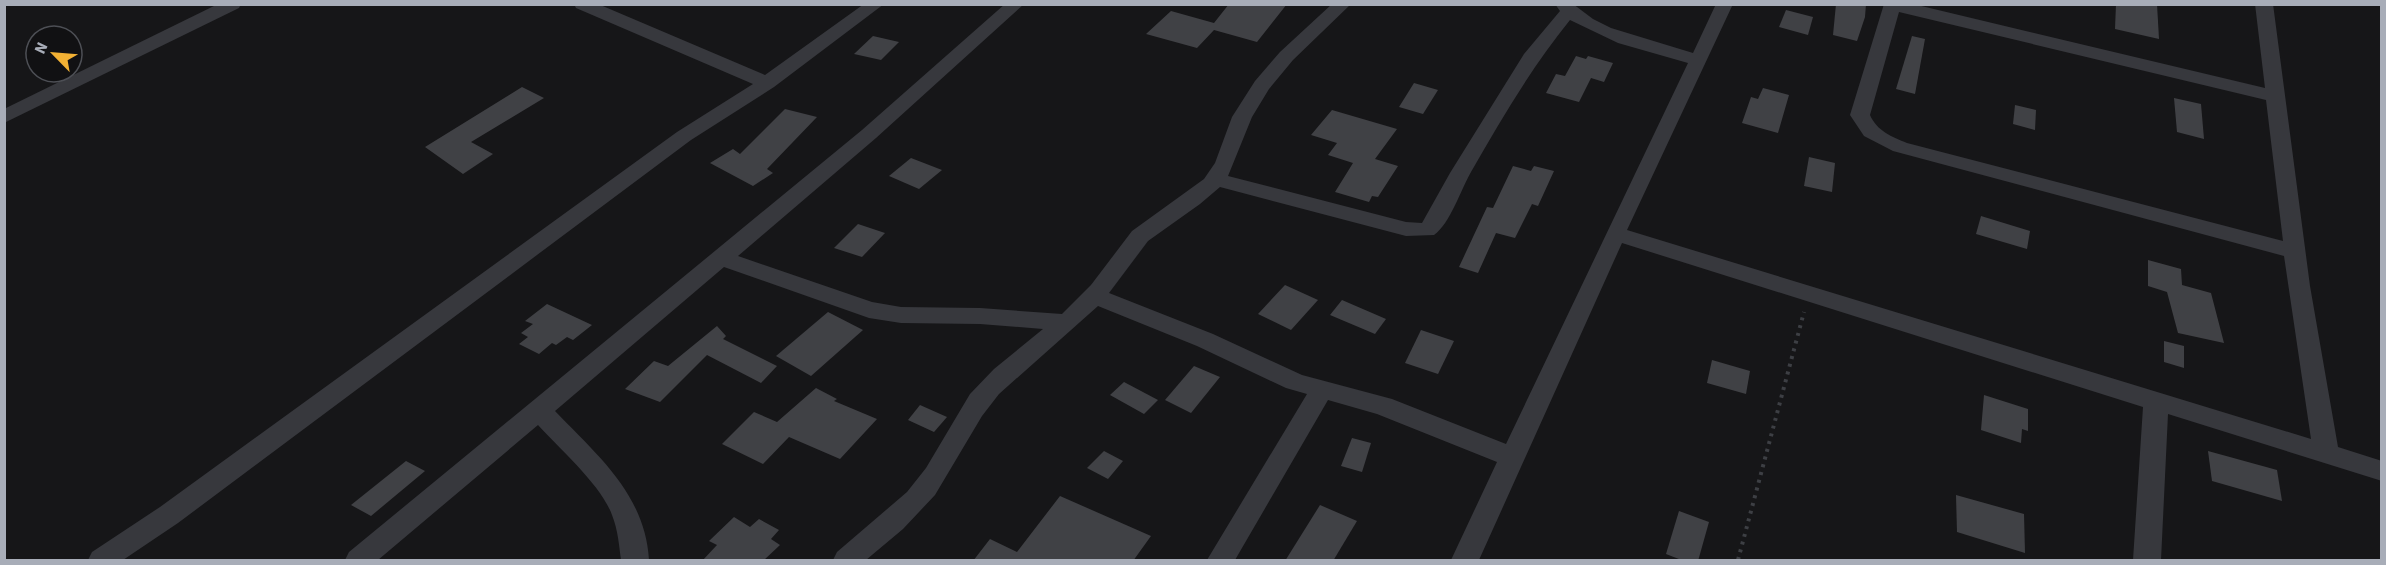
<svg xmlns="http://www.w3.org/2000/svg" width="2386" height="565" viewBox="0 0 2386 565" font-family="'Source Sans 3',sans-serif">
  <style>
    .building { fill: #404145 }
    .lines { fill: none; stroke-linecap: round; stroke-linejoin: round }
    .path { stroke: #3d3f44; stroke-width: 4; stroke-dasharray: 3 5; stroke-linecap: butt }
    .minor { fill: #37383d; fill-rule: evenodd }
  </style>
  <rect width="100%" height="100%" fill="#161618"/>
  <!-- building -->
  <g class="building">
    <polygon points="1229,4 1287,4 1257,42 1214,30 1197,48 1146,34 1171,11 1214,23"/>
    <polygon points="1836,4 1866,4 1865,17 1857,41 1833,35"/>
    <polygon points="2116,4 2157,4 2159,39 2115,29"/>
    <polygon points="1786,10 1813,17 1808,35 1779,27"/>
    <polygon points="873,36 899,42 881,60 854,54"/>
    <polygon points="1912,36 1925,39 1915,94 1896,89"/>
    <polygon points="1576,56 1586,59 1588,56 1613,63 1604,82 1591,78 1579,102 1546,93 1556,74 1565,76"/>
    <polygon points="1414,83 1438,90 1423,114 1399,107"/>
    <polygon points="522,87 544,98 471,142 493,154 463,174 425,147"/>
    <polygon points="1763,88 1789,95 1778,133 1742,123 1751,97 1758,99"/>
    <polygon points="2174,98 2201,104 2204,139 2177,132"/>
    <polygon points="2015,105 2036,110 2035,130 2013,124"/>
    <polygon points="785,109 817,117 767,169 773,173 753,186 710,163 733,149 740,154"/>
    <polygon points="1332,110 1397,129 1375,159 1398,166 1378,197 1372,196 1369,202 1335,192 1353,163 1328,155 1337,143 1311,135"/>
    <polygon points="1809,157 1835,163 1832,192 1804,186"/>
    <polygon points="911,158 942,170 919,189 889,176"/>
    <polygon points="1513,166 1531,171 1534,166 1554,171 1538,206 1532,204 1515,238 1496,233 1478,273 1459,267 1487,207 1493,208"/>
    <polygon points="1981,216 2030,231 2027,249 1976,234"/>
    <polygon points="858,224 885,233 862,257 834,248"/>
    <polygon points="2148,260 2181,269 2182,285 2211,293 2224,343 2178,333 2167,292 2148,286"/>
    <polygon points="1285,285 1318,300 1291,330 1258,314"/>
    <polygon points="1342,300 1386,319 1375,334 1330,315"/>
    <polygon points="547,304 592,325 573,340 567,337 556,345 552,343 539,354 519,344 528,337 521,333 533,324 525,321"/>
    <polygon points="828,312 863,330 811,376 776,356"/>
    <polygon points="717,326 726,336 723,339 777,366 761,383 707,355 660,402 625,389 654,361 668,366"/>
    <polygon points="1421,330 1454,341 1438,374 1405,363"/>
    <polygon points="2164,341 2184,346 2184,368 2164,362"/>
    <polygon points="1712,360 1750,371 1746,394 1707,383"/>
    <polygon points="1194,366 1220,377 1191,413 1165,400"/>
    <polygon points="1124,382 1158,400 1144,414 1110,395"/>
    <polygon points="816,388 837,399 834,401 877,419 840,459 789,437 763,464 722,444 754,412 777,422"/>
    <polygon points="1984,395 2028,409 2028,431 2022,429 2021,443 1981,430"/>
    <polygon points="920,405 947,417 934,432 908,420"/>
    <polygon points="1352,438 1371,443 1362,472 1341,466"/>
    <polygon points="1104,451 1123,461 1108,479 1087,468"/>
    <polygon points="2208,451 2277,470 2282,501 2212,481"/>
    <polygon points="406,461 425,471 371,516 351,505"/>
    <polygon points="1956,495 2024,514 2025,553 1957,532"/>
    <polygon points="1060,496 1151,536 1133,561 973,561 990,539 1017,552"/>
    <polygon points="1320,505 1357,521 1333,561 1285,561"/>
    <polygon points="1679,511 1709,522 1698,561 1684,561 1666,554"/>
    <polygon points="734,517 750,527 759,519 779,530 771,539 780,545 763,561 702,561 717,545 709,541"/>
  </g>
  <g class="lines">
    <!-- path -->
    <polyline class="path" points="1738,560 1804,312"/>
    <!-- minor -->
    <g class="minor">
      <polygon points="218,4 241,4 239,8 4,123 4,109"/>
      <polygon points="574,4 598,4 765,75 864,4 884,4 774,87 691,140 178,523 123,560 88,560 92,552 160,507 677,132 753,84 576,8"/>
      <path d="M1005,4H1024L876,138L738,256L872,302L901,307L980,308L1062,314L1091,285L1132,231L1204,179L1215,163L1232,117L1255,81L1280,52L1332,4H1351L1293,60L1269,89L1252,117L1228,176L1406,222L1422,223L1450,173L1524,54L1560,11L1555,4H1573L1593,19L1611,28L1693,53L1716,4H1733L1627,230L2311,439L2284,256L1893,151L1864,136L1850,115L1884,4H1913L2265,88L2255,4H2273L2310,286L2338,447L2382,461V481L2168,414L2161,560H2133L2143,407L1622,243L1479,560H1451L1497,462L1377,414L1328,400L1235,560H1207L1307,394L1286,388L1197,346L1098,306L999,394L982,416L935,495L903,529L866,560H833L837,552L907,492L926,468L970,394L994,369L1043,329L980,324L901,323L869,318L724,267L555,411C598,456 645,494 649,560H621C619,545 618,530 612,515C602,486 559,448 538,425L378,560H345L349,552L862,130ZM1899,12L2266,100L2283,241L1907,143C1892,137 1877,131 1870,115ZM1570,20L1618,43L1688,63L1506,444L1392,399L1302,375L1213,334L1109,293L1148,241L1200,204L1220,187L1406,236L1434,235C1450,224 1461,189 1471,172C1501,119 1532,67 1570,20Z"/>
    </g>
  </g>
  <!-- border -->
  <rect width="2386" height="565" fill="none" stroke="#a8adb8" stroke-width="12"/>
  <!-- north arrow -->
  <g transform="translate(54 54) rotate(295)"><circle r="28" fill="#111113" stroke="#4d4f55" stroke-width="1.5"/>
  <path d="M0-4.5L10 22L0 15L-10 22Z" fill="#f2b134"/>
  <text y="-9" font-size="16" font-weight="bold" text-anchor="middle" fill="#a8adb8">N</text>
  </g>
</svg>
